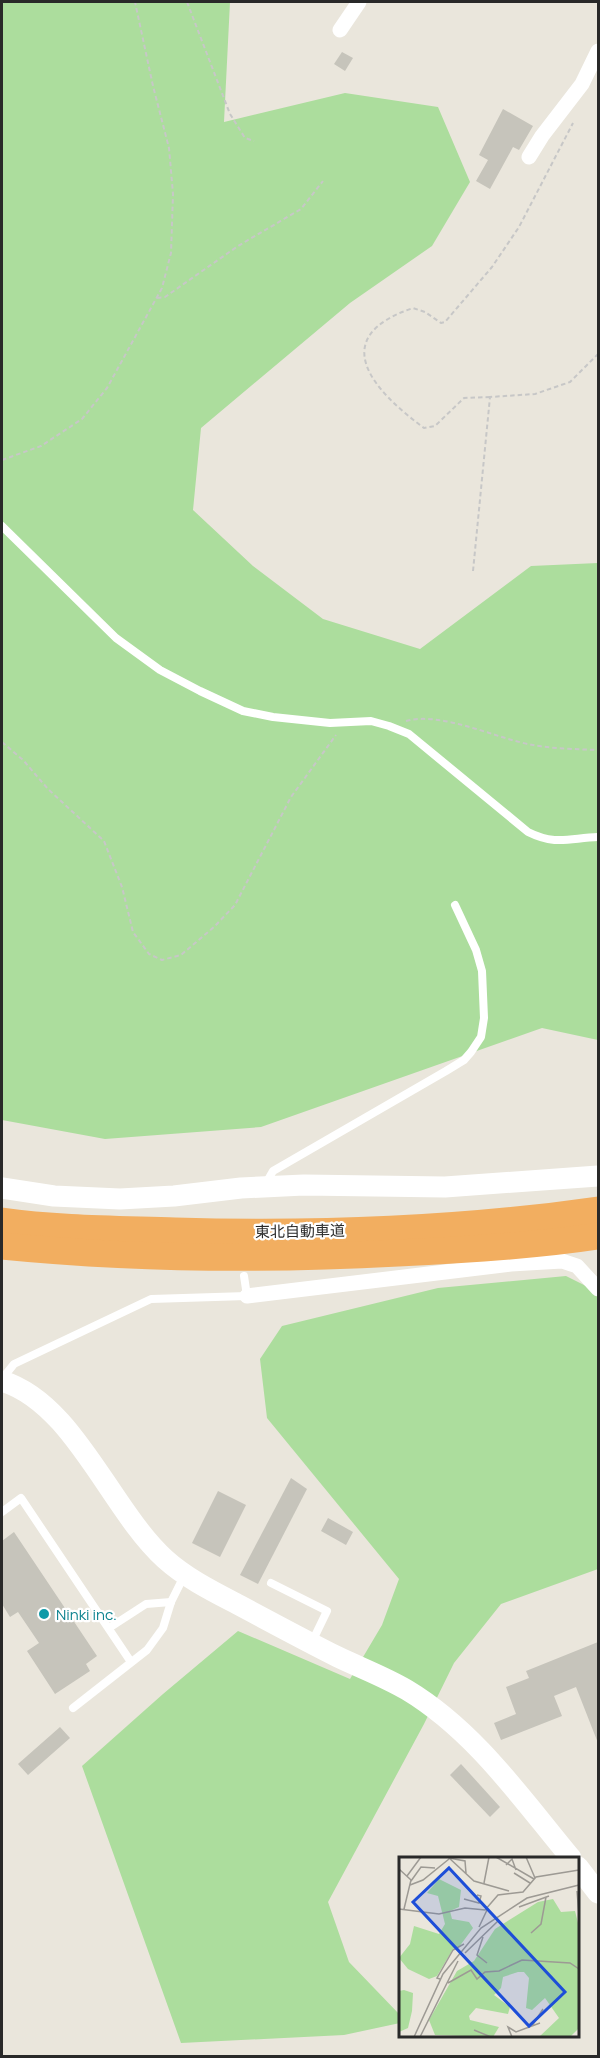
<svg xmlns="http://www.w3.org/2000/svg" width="600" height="2058" viewBox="0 0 600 2058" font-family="Manrope,'Noto Sans JP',sans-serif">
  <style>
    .green { fill: #acdd9d }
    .building { fill: #c6c4bb }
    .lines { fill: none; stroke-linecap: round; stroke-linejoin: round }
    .path { stroke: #c7c7c7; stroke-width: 2; stroke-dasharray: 4.5 3; stroke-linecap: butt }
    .lane { stroke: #fff; stroke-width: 8 }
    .street { stroke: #fff; stroke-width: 15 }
    .secondary { stroke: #fff; stroke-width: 21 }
    .highway { stroke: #f2ae60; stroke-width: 27 }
    .culture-dot { fill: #0f9aa8; stroke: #fff; stroke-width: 2 }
    .labels { text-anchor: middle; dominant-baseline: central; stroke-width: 4.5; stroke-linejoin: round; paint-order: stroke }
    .street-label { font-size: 15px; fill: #292929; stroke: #fff }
    .culture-label { font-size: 15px; fill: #0d838f; stroke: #fff; text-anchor: start }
    .inset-road { fill: none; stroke: #9d9a94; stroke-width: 1.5 }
    .view { fill: #1d4ed8; fill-opacity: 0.15; stroke: #1d4ed8; stroke-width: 3 }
    .inset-edge { fill: none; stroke: #292929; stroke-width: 3 }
  </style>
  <rect width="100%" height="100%" fill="#eae6dc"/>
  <!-- green -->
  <g class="green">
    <polygon points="2,2 230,2 224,122 345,93 438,107 470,182 432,246 350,303 201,428 193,510 253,566 323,619 420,649 531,566 598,563 598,1040 542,1028 261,1127 105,1139 2,1120"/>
    <polygon points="566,1276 598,1292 598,1569 501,1604 454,1663 424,1724 328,1902 349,1962 400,2015 400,2023 344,2035 181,2043 82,1766 163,1694 238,1631 350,1679 382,1625 399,1579 267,1418 260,1359 282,1326 438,1288"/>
  </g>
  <!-- building -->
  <g class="building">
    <polygon points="342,52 353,58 345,71 334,64"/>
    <polygon points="503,109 533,126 519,150 513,147 490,189 476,181 488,160 479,155"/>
    <polygon points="291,1478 307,1489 258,1584 240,1575"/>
    <polygon points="218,1491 246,1505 220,1557 192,1543"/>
    <polygon points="328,1518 353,1532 346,1545 321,1531"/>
    <polygon points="14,1532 97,1656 86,1664 90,1671 55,1694 27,1651 39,1643 18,1612 10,1617 2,1604 2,1541"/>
    <polygon points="598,1642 598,1743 576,1687 554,1696 562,1716 501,1740 494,1723 516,1714 506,1687 529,1678 526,1671"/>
    <polygon points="60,1727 70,1738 28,1775 18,1764"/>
    <polygon points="461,1764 500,1807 490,1817 450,1775"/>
  </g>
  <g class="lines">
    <!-- path -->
    <g class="path">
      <polyline points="187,2 230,114 245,138 254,141"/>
      <polyline points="157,298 165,297 238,246 301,209 323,181"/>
      <path d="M490,397L464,398L435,426L424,428C375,392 324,338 413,308L425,312L441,323L445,322L492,267L519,227L573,123"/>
      <polyline points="2,460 41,446 82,419 107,388 162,288 171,253 173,194 169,148 153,86 135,2"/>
      <polyline points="473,571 490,397 535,394 570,382 598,354"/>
      <path d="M406,721C442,711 497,739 533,745C554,749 577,749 598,750"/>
      <polyline points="2,742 23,760 48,789 104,841 122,887 133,932 149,954 162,960 181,955 214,927 235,905 291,797 336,735"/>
    </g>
    <!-- lane -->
    <g class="lane">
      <path d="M2,526L116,638L160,670L200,691L243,711L273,717L330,723L371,721L389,726L409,734L528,832C556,846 570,838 598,837"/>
      <polyline points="265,1185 273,1171 446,1071 464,1060 471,1052 481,1037 484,1018 482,971 476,950 455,905"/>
      <polyline points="2,1379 14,1364 151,1299 247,1296 244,1276"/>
      <polyline points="2,1512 21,1498 131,1662"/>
      <polyline points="271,1583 327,1611 312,1642"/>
      <polyline points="109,1628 146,1604 171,1602"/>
      <polyline points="73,1708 147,1650 163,1628 171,1602 184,1576"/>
    </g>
    <!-- street -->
    <g class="street">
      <polyline points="340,30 359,2"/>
      <polyline points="529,157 542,136 582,84 598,51"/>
      <polyline points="247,1296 511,1264 562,1261 577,1266 598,1289"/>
    </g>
    <!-- secondary -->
    <g class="secondary">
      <polyline points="2,1188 54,1196 120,1199 174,1196 241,1188 304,1185 445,1187 598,1176"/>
      <path d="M2,1381C74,1403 110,1509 165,1559C186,1578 212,1591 237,1604C271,1622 304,1640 338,1657C361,1668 385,1677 407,1690C475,1731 521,1798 571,1858"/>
      <polyline points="578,1867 598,1893"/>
    </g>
    <!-- highway -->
    <g class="highway">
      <path d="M2,1221C59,1229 117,1229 175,1231C316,1235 459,1230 598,1210"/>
      <path d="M2,1246C133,1259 266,1260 398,1253C465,1250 533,1246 598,1236"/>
    </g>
  </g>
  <!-- markers -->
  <circle class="culture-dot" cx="44" cy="1614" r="6"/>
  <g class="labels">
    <!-- street labels -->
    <g class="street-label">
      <text transform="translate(300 1231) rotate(-1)">東北自動車道</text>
    </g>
    <!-- culture labels -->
    <g class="culture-label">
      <text x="56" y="1614">Ninki inc.</text>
    </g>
  </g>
  <!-- overview -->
  <g transform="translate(399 1857)">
    <rect width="180" height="180" fill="#eae6dc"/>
    <path d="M40,22L62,33L60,50L51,54L53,62L70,65L74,71L60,90L54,92L38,119L30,122L9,112L0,101L11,87L15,69L40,77L46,67L39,39L28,36ZM154,42L162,55L176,54L180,70V171L172,179L140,180L160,161L146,141L133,153L127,151L130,121L125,115H119L104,120L102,131L95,138L111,150L109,157L77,151L70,159L71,163L100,170L94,180L36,178L30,163L58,114L75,104L96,72L139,45ZM5,133L14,136L13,154L9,171L0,175V134Z" fill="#acdd9d"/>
    <path class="inset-road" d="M49,0L75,24L110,34M97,0L135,22M127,0L136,21M50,1L66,4L67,16M107,8L113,2L117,13M0,12L12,23L5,52M115,16L131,26M8,19L22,0M12,24L22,10L36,11M85,26L90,0M11,28L24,23L50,2M178,34L180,58M65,42L80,46L82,39L78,38M120,50L150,39M0,52L40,57L66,51L86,53L99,38L124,35L137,20L180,13M80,70L88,53M132,76L142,67L147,40M84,80L78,98L88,106M66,96L99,64M41,122L38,121L54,93L65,87M49,126L72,113L78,122L86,115L100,114L123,103L171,106L180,112M133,169L144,152M75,173L92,180M15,180L44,117L82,71L128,41L180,28M21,180L59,104M113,180L109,170L117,175L141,166"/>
    <path class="view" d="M50,11L166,135L130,169L14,45Z"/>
    <rect width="180" height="180" class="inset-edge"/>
  </g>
  <!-- border -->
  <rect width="600" height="2058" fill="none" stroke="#292929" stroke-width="6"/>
</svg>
